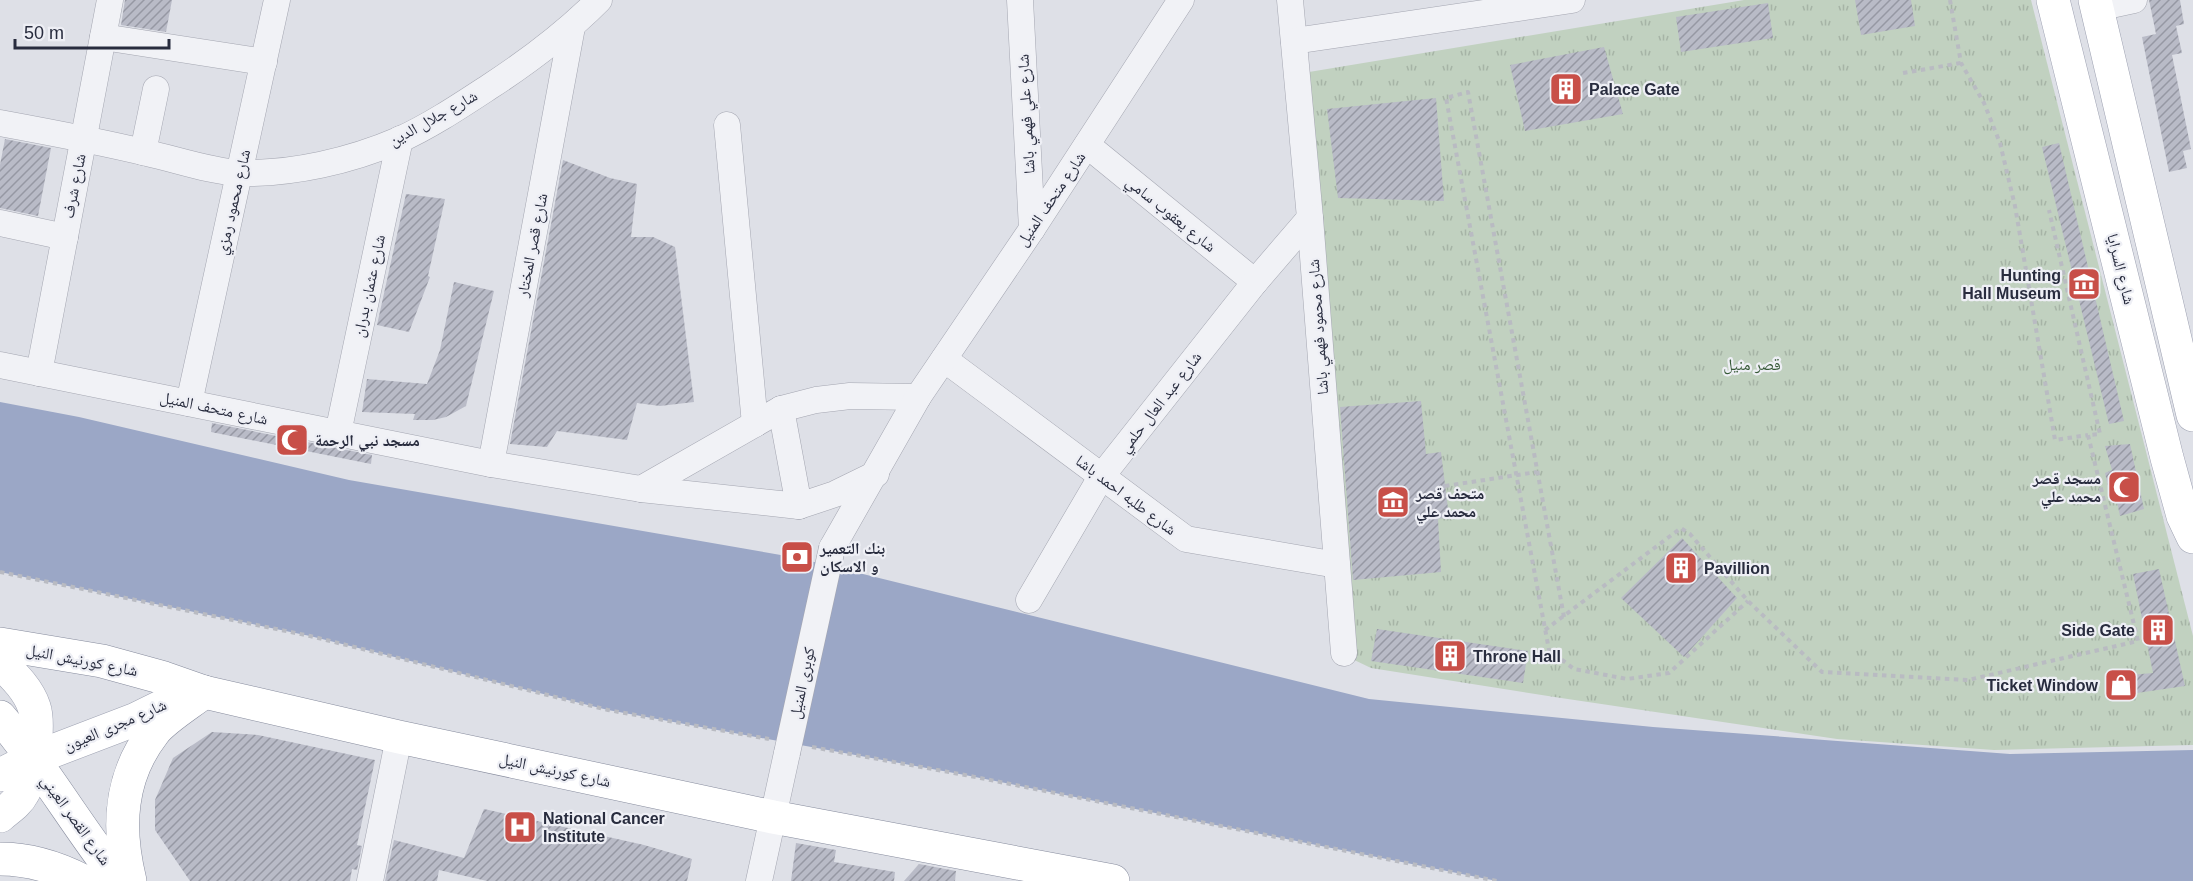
<svg xmlns="http://www.w3.org/2000/svg" width="2193" height="881" viewBox="0 0 2193 881" font-family="Helvetica,'Noto Naskh Arabic',sans-serif">
  <style>
    .park { fill: url(#park-tufts) }
    .water { fill: #9ba7c6 }
    .building { fill: url(#building-hatch) }
    .lines { fill: none; stroke-linecap: round; stroke-linejoin: round }
    .minor-casing { stroke: #a4a6b1; stroke-width: 27 }
    .major-casing { stroke: #9ea2b2; stroke-width: 34 }
    .highway-casing { stroke: #868b9d; stroke-width: 34 }
    .path { stroke: #b9bbc2; stroke-width: 4; stroke-dasharray: 4.5 4.5; stroke-linecap: butt }
    .minor { stroke: #f1f2f6; stroke-width: 26 }
    .major { stroke: #fff; stroke-width: 33 }
    .highway { stroke: #fff; stroke-width: 33 }
    .minor-bridge-casing { stroke: #a4a6b1; stroke-width: 27; stroke-linecap: butt }
    .minor-bridge { stroke: #f1f2f6; stroke-width: 26 }
    .labels { text-anchor: middle; dominant-baseline: central; stroke-width: 4.5; stroke-linejoin: round; paint-order: stroke }
    .poi-label { font-size: 16px; font-weight: bold; fill: #282c3e; stroke: #eeeff5; text-anchor: start }
    .street-label { font-size: 16px; fill: #282c3e; stroke: #eeeff5 }
    .park-label { font-size: 16px; fill: #365937; stroke: #eeeff5 }
  </style>
  <defs>
    <pattern id="park-tufts" width="24" height="20" patternUnits="userSpaceOnUse" patternTransform="scale(1.5)"><rect width="24" height="20" fill="#c1d1c0"/><path d="M3 7l-1-3M5 7V3M7 7l1-3M15 17l-1-3M17 17v-4M19 17l1-3" fill="none" stroke="#a6b4a6"/></pattern>
    <pattern id="building-hatch" width="6" height="6" patternUnits="userSpaceOnUse" patternTransform="scale(1.5)"><rect width="6" height="6" fill="#b9bbc7"/><path d="M-1 1l2-2M0 6l6-6M5 7l2-2" fill="none" stroke="#9698a3"/></pattern>
  </defs>
  <rect width="100%" height="100%" fill="#dee0e7"/>
  <!-- park -->
  <polygon class="park" points="1744,0 2031,0 2193,636 2193,745 1994,750 1837,739 1561,698 1371,668 1348,657 1303,73"/>
  <!-- water -->
  <polygon class="water" points="0,402 79,417 349,480 798,558 1369,699 1653,727 2010,754 2193,750 2193,881 1497,881 965,775 608,710 310,636 0,572"/>
  <!-- building -->
  <g class="building">
    <polygon points="125,0 172,0 166,32 121,25"/>
    <polygon points="1855,0 1911,0 1915,26 1861,35"/>
    <polygon points="2149,0 2180,0 2184,24 2176,26 2182,53 2172,55 2191,149 2183,151 2187,168 2169,172 2142,37 2156,34"/>
    <polygon points="1768,3 1773,38 1681,52 1676,17"/>
    <polygon points="1604,47 1623,114 1525,131 1510,65"/>
    <polygon points="1436,98 1444,201 1338,198 1327,109"/>
    <polygon points="5,139 51,148 38,216 0,208 0,165"/>
    <polygon points="2059,143 2124,421 2109,424 2042,147"/>
    <polygon points="563,160 610,178 637,184 631,237 653,237 675,247 694,402 660,406 637,403 627,440 557,431 547,447 510,444"/>
    <polygon points="406,194 445,199 428,276 430,277 409,332 377,325"/>
    <polygon points="454,282 494,291 466,406 446,417 433,420 413,420 415,414 362,412 367,379 427,384 440,350"/>
    <polygon points="1421,401 1426,454 1441,452 1449,517 1438,519 1441,572 1353,580 1340,407"/>
    <polygon points="212,423 372,455 371,464 211,432"/>
    <polygon points="2130,444 2144,509 2120,516 2117,502 2112,503 2105,473 2112,470 2105,446"/>
    <polygon points="1682,538 1737,598 1684,657 1621,598"/>
    <polygon points="2159,569 2185,686 2137,693 2106,694 2106,677 2153,673 2133,574"/>
    <polygon points="1377,629 1528,651 1523,683 1371,661"/>
    <polygon points="212,732 258,735 375,760 357,845 362,846 357,870 352,869 350,881 190,881 155,830 155,800 173,758"/>
    <polygon points="484,809 644,845 692,859 687,881 487,881 439,870 437,881 385,881 394,840 464,858"/>
    <polygon points="796,843 836,850 834,862 895,872 894,881 791,881"/>
    <polygon points="919,864 956,871 955,881 904,881"/>
  </g>
  <g class="lines">
    <!-- minor casing -->
    <g class="minor-casing">
      <g id="minor">
        <polyline points="1020,0 1032,229"/>
        <polyline points="1290,0 1310,218 1344,653"/>
        <polyline points="2097,8 2134,0"/>
        <polyline points="103,37 264,62"/>
        <polyline points="1294,41 1572,0"/>
        <path d="M0,123C49,132 98,141 147,153C175,159 212,172 240,173C293,174 350,161 399,140C430,126 460,106 489,87C529,61 565,34 599,0"/>
        <polyline points="727,125 755,424"/>
        <polyline points="1087,145 1255,282"/>
        <polyline points="143,152 156,89"/>
        <polyline points="0,223 65,237"/>
        <polyline points="944,359 1186,539 1337,565"/>
        <polyline points="0,365 491,464 641,489 799,506 835,494 876,474"/>
        <polyline points="39,373 110,0"/>
        <polyline points="189,403 277,0"/>
        <polyline points="781,409 799,506"/>
        <polyline points="338,433 400,139"/>
        <polyline points="491,464 572,27"/>
        <polyline points="641,489 781,409 816,400 850,396 918,397"/>
        <polyline points="832,548 918,397 1032,229 1181,0"/>
        <polyline points="1029,600 1101,477 1255,282 1310,218"/>
        <polyline points="370,881 399,737"/>
        <polyline points="759,881 787,753"/>
      </g>
    </g>
    <!-- major casing -->
    <g class="major-casing">
      <g id="major">
        <polyline points="2053,0 2167,458 2183,516 2193,537"/>
        <polyline points="2095,0 2193,415"/>
        <path d="M0,662C13,675 28,689 34,707C40,724 33,778 23,793C18,803 8,809 0,816"/>
        <polyline points="0,775 32,759 134,720 191,692"/>
      </g>
    </g>
    <!-- highway casing -->
    <g class="highway-casing">
      <g id="highway">
        <polyline points="0,644 102,661 164,678 204,692 399,737 773,817 1113,881"/>
        <path d="M0,717C44,768 78,828 120,881"/>
        <path d="M0,859C28,859 58,868 83,881"/>
        <path d="M130,881C117,828 119,777 154,732C164,719 190,703 204,692"/>
      </g>
    </g>
    <!-- path -->
    <g class="path">
      <polyline points="1950,0 1961,63 1984,103 2000,143 2015,206 2055,440 2088,435"/>
      <polyline points="1903,73 1961,63"/>
      <polyline points="1445,486 1537,472"/>
      <polyline points="0,572 310,636 608,710 769,739"/>
      <polyline points="1564,617 1468,92 1446,98 1549,650 1574,669 1627,679 1669,673 1748,601"/>
      <polyline points="1545,630 1681,528 1690,534 1748,601 1822,672 1968,680 2138,641 2088,435 2100,434 2049,210"/>
      <polyline points="812,747 965,775 1497,881"/>
    </g>
    <!-- minor -->
    <use href="#minor" class="minor"/>
    <!-- major -->
    <use href="#major" class="major"/>
    <!-- highway -->
    <use href="#highway" class="highway"/>
    <!-- minor-bridge casing -->
    <g class="minor-bridge-casing">
      <polyline id="minor-bridge" points="787,753 832,548"/>
    </g>
    <!-- minor-bridge -->
    <use href="#minor-bridge" class="minor-bridge"/>
  </g>
  <!-- icons -->
  <defs>
    <g id="building-square" transform="scale(1.725)"><rect x="-9" y="-9" width="18" height="18" rx="4" fill="#c84f48" stroke="#eeeff5"/><path d="M-4-6H4V6H1V3H-1V6H-4ZM-2.5-4.3h1.7v1.8h-1.7ZM.8-4.3h1.7v1.8H.8ZM-2.5-1h1.7V.8h-1.7ZM.8-1h1.7V.8H.8Z" fill="#fff"/></g>
    <g id="museum-square" transform="scale(1.725)"><rect x="-9" y="-9" width="18" height="18" rx="4" fill="#c84f48" stroke="#eeeff5"/><path d="M0-6L6-3V-2H-6V-3ZM-5-1h2V3h-2ZM-1-1h2V3h-2ZM3-1h2V3H3ZM-6 4H6V6H-6Z" fill="#fff"/></g>
    <g id="mosque-square" transform="scale(1.725)"><rect x="-9" y="-9" width="18" height="18" rx="4" fill="#c84f48" stroke="#eeeff5"/><path d="M3.5-4.9A6 6 0 1 0 3.5 4.9A5 5 0 1 1 3.5-4.9Z" fill="#fff"/></g>
    <g id="bank-square" transform="scale(1.725)"><rect x="-9" y="-9" width="18" height="18" rx="4" fill="#c84f48" stroke="#eeeff5"/><path d="M-6-4H6V4H-6ZM0-2.3a2.3 2.3 0 1 0 0 4.6a2.3 2.3 0 1 0 0-4.6Z" fill="#fff"/></g>
    <g id="shop-square" transform="scale(1.725)"><rect x="-9" y="-9" width="18" height="18" rx="4" fill="#c84f48" stroke="#eeeff5"/><path d="M-5-2.5h2.3a2.7 3.5 0 0 1 5.4 0H5L5.5 6h-11ZM-1.5-2.5h3a1.5 2.3 0 0 0-3 0Z" fill="#fff"/></g>
    <g id="hospital-square" transform="scale(1.725)"><rect x="-9" y="-9" width="18" height="18" rx="4" fill="#c84f48" stroke="#eeeff5"/><path d="M-5-5h3v3.5h4V-5h3V5h-3V1.5h-4V5h-3Z" fill="#fff"/></g>
  </defs>
  <g fill-rule="evenodd">
    <use href="#building-square" x="1566" y="89"/>
    <use href="#museum-square" x="2084" y="284"/>
    <use href="#mosque-square" x="292" y="440"/>
    <use href="#mosque-square" x="2124" y="487"/>
    <use href="#museum-square" x="1393" y="502"/>
    <use href="#bank-square" x="797" y="557"/>
    <use href="#building-square" x="1681" y="568"/>
    <use href="#building-square" x="2158" y="630"/>
    <use href="#building-square" x="1450" y="656"/>
    <use href="#shop-square" x="2121" y="685"/>
    <use href="#hospital-square" x="520" y="827"/>
  </g>
  <g class="labels">
    <!-- poi labels -->
    <g class="poi-label">
      <text x="1589" y="89">Palace Gate</text>
      <text x="2061" y="275" text-anchor="end">Hunting<tspan x="2061" dy="18">Hall Museum</tspan></text>
      <text x="315" y="440">مسجد نبي الرحمة</text>
      <text x="2101" y="478" text-anchor="end">مسجد قصر<tspan x="2101" dy="18">محمد علي</tspan></text>
      <text x="1416" y="493">متحف قصر<tspan x="1416" dy="18">محمد علي</tspan></text>
      <text x="820" y="548">بنك التعمير<tspan x="820" dy="18">و الاسكان</tspan></text>
      <text x="1704" y="568">Pavillion</text>
      <text x="2135" y="630" text-anchor="end">Side Gate</text>
      <text x="1473" y="656">Throne Hall</text>
      <text x="2098" y="685" text-anchor="end">Ticket Window</text>
      <text x="543" y="818">National Cancer<tspan x="543" dy="18">Institute</tspan></text>
    </g>
    <!-- street labels -->
    <g class="street-label">
      <text transform="translate(1026 114) rotate(-93)">شارع علي فهمي باشا</text>
      <text transform="translate(433 118) rotate(-29)">شارع جلال الدين</text>
      <text transform="translate(74 186) rotate(-79)">شارع شرف</text>
      <text transform="translate(1051 199) rotate(-56)">شارع متحف المنيل</text>
      <text transform="translate(233 202) rotate(-77)">شارع محمود رمزي</text>
      <text transform="translate(1171 214) rotate(39)">شارع يعقوب سامي</text>
      <text transform="translate(532 245) rotate(-79)">شارع قصر المختار</text>
      <text transform="translate(2121 269) rotate(76)">شارع السرايا</text>
      <text transform="translate(369 286) rotate(-78)">شارع عثمان بدران</text>
      <text transform="translate(1318 327) rotate(-94)">شارع محمود فهمي باشا</text>
      <text transform="translate(1160 402) rotate(-52)">شارع عبد العال حلمي</text>
      <text transform="translate(214 408) rotate(12)">شارع متحف المنيل</text>
      <text transform="translate(1126 495) rotate(37)">شارع طلبه احمد باشا</text>
      <text transform="translate(82 660) rotate(11)">شارع كورنيش النيل</text>
      <text transform="translate(802 683) rotate(-78)">كوبرى المنيل</text>
      <text transform="translate(115 725) rotate(-23)">شارع مجرى العيون</text>
      <text transform="translate(555 770) rotate(12)">شارع كورنيش النيل</text>
      <text transform="translate(76 820) rotate(54)">شارع القصر العيني</text>
    </g>
    <!-- park labels -->
    <g class="park-label">
      <text x="1752" y="364">قصر منيل</text>
    </g>
  </g>
  <!-- scale -->
  <path d="M15 39v9h154v-9" fill="none" stroke="#282c3e" stroke-width="3"/>
  <text x="24" y="39" font-size="18" fill="#282c3e" stroke="#eeeff5" stroke-width="4.5" paint-order="stroke">50 m</text>
</svg>
